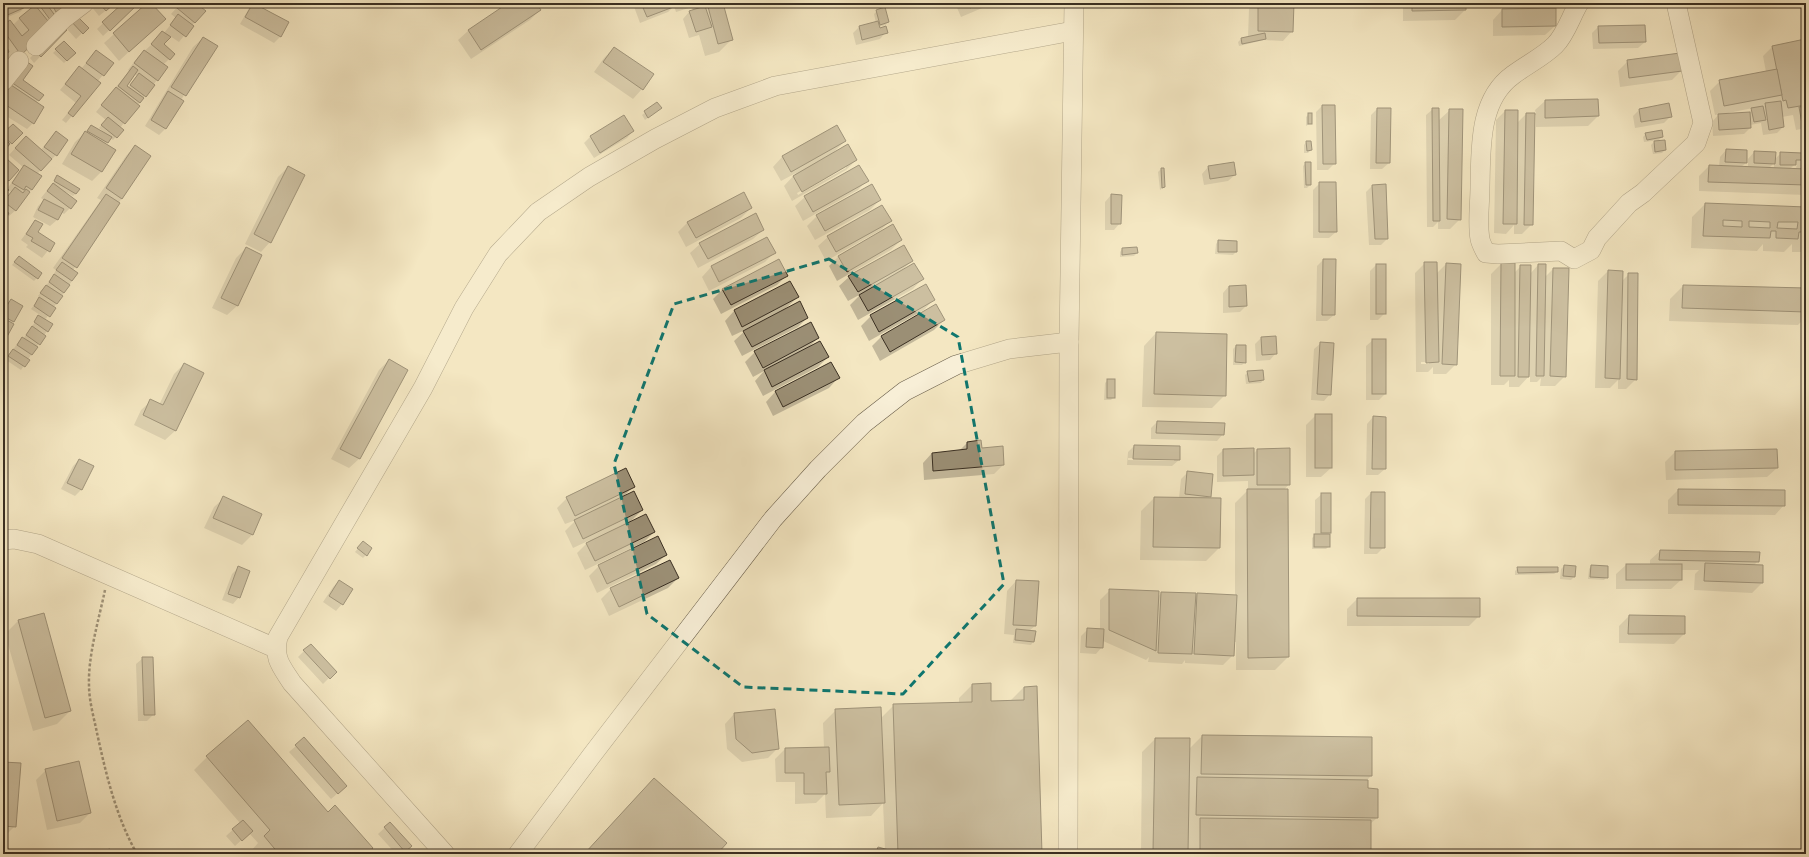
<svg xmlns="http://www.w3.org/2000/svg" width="1809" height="857" viewBox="0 0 1809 857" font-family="'EB Garamond',serif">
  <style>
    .shadow { fill: #0003; fill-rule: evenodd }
    .building { fill: #9b8f75; stroke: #3a2f22; fill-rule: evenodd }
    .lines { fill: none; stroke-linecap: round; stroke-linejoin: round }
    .minor-casing { stroke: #685d4a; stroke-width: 20 }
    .path { stroke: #3a2f22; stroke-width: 2.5; stroke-dasharray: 3 2; stroke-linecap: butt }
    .minor { stroke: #f8efd7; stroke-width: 19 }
    .marked { fill: none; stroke: #0f766e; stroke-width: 3; stroke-dasharray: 8 5; stroke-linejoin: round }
  </style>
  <rect width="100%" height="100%" fill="#f4e7c2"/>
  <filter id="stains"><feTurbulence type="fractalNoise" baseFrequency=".005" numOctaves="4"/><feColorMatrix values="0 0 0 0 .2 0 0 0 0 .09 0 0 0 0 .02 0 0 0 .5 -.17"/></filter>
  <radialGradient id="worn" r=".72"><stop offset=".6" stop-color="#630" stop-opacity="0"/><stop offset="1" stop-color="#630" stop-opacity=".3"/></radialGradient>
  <!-- shadow -->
  <g class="shadow">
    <polygon points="3,3 6,3 8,7 16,3 26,3 27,5 20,12 3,19"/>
    <polygon points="45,3 58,3 61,8 53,14 55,17 11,63 5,55 3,56 3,26 13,25 20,18 37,9"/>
    <polygon points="60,3 73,3 63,8"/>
    <polygon points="92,3 115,3 99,16 90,5"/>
    <polygon points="124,3 138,3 103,36 97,29"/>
    <polygon points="149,3 164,19 119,61 104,43"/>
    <path d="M181,3H194V23L179,42L170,36L163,44L174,54L163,65L157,80L120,128L122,130L113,140L110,138L105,145L114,150L101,172L92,181L62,164L75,142L89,129L105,133L99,128L106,120L96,112L129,71L128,70L138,57L164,33L176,18L171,14ZM134,74L137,76L128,87L126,86Z"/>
    <polygon points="254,3 288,22 280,37 274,43 240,24 248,10"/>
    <polygon points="510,3 535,3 540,10 530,20 471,59 458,40 468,31"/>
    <polygon points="722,3 732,39 719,52 705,56 699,35 689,38 683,19 689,12 693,11 692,7 676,12 674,6 668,12 640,23 633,4"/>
    <polygon points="955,3 994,3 961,17"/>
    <polygon points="1255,3 1293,3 1292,31 1283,41 1264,40 1239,46 1238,42 1241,39 1248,37 1249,9"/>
    <polygon points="1308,3 1362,3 1308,5"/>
    <polygon points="1404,3 1465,3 1465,10 1455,20 1403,21 1403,4"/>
    <polygon points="1502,10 1555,26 1545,35 1493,36 1493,20"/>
    <polygon points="877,11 888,22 885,25 878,27 879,29 886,32 880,39 856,45 853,33 859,27 876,23 874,14"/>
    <polygon points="78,19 87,28 76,39 67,29 34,63 30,58 61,26"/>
    <polygon points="1599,26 1645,26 1645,42 1638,48 1593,49 1592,33"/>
    <polygon points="203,38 216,46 181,100 166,128 159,135 145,126 193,47"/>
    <path d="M1804,40L1806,50V128L1796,130L1793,115L1782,117L1783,127L1777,133L1763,135L1761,123L1750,125V128L1744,134L1713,136L1712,122L1719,114L1715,115L1710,91L1720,81L1766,72L1763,56L1773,46ZM1753,108L1749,112L1723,115V114Z"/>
    <polygon points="64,42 75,53 64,63 53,53"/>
    <polygon points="614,48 642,89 633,99 594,72 604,58"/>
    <polygon points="96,51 103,75 97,82 99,83 66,123 62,120 76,103 60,90 73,74 81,69"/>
    <polygon points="1628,61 1681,71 1672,80 1620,87 1618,71"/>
    <polygon points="20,69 21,80 42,95 36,103 33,123 27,129 3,114 3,96 8,90 5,89"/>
    <polygon points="1597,100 1598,116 1588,126 1536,127 1536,115 1534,115 1532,224 1522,234 1514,234 1514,225 1506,234 1494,233 1496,120 1505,111 1517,123 1526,114 1536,114 1535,110 1545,101"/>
    <polygon points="657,103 661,108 645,120 642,115"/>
    <polygon points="1322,106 1334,106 1335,163 1328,170 1317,170 1316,112"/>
    <polygon points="1377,109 1389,163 1382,169 1370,169 1371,115"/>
    <polygon points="1433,109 1438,121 1450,110 1460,219 1450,229 1438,229 1438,222 1433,227 1427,227 1426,115"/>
    <polygon points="1639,110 1671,116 1664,123 1635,128 1633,116"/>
    <polygon points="1309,114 1311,123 1306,126 1306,117"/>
    <polygon points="624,116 633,131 627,138 594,158 584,143 590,137"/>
    <path d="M837,126L845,141L832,154L856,160L846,170L792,201L784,186L796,173L781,181L773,167L782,157ZM846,166V168L798,195L797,193Z"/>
    <polygon points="56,132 67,140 56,155 37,174 40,177 31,190 16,210 9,216 7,215 3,222 3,198 6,196 7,197 11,192 7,190 3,194 3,163 18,170 3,185 7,189 23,167 9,155 19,144 40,151"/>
    <polygon points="21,133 8,146 3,150 3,135"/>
    <polygon points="1646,134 1662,137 1659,140 1644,142 1643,137"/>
    <polygon points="1306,142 1311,150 1308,153 1304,153 1304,145"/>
    <polygon points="1654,142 1665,150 1662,153 1653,154 1651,145"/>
    <polygon points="135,146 122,198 73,270 72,281 45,320 47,331 21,370 6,360 19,341 23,339 40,315 31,309 40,298 38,296 55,274 54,274 56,270 53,268 101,200 97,198 126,156"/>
    <path d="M1726,150L1746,163L1741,167H1748V159L1754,152L1774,160L1781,153L1801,156L1803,154H1806V195L1699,191V176L1709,166H1719L1720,157ZM1774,163V168H1769ZM1797,163L1796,169H1790L1793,166Z"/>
    <polygon points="1306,163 1310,163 1310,185 1307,188 1304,188 1303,166"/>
    <polygon points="288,167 270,242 261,252 245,244 278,177"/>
    <polygon points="1208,167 1235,175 1228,181 1204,185 1202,174"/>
    <polygon points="1161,169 1163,169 1164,187 1160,190 1158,172"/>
    <polygon points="58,177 76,193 73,196 66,192 70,208 64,214 61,212 57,220 50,226 33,217 38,206 44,200 41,198"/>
    <polygon points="867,180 858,190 803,221 795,206 805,197"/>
    <polygon points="1320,183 1336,232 1329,238 1313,238 1313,190"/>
    <polygon points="1372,186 1387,239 1381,245 1369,245 1366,192"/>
    <polygon points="1111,195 1120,223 1114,230 1105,230 1105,202"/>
    <polygon points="880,200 870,210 815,240 807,226 817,216"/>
    <polygon points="1705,204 1806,208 1806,249 1802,252 1792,252 1792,244 1784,252 1763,251 1763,244 1757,251 1691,248 1692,217"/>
    <polygon points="751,208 741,218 686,247 678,232 688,222"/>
    <polygon points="891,220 881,230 826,261 818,246 828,237"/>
    <polygon points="35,221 37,232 54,243 42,258 26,247 28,245 21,240"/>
    <polygon points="893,226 901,240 891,250 837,281 829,266 838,257"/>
    <polygon points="763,230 753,239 698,268 690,253 700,244"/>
    <polygon points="767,238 774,253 765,262 709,291 702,277 711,267"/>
    <polygon points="1218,241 1236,252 1233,255 1215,254 1216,244"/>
    <polygon points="246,248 261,255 237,306 227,315 212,308 236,258"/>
    <polygon points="1122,249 1137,253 1134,256 1120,257 1120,252"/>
    <polygon points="16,260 37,278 34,281 12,265"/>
    <polygon points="1323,260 1335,260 1334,315 1327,321 1316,321 1317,266"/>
    <polygon points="912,261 900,272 922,279 913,289 858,320 850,305 861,294 848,301 839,286 849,277"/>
    <path d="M1425,263L1436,274L1446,264L1456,364L1446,374H1433V367L1428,372H1416L1415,273ZM1421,362H1429V364H1421Z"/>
    <polygon points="1501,264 1514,273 1521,266 1530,274 1538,265 1545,277 1553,269 1565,376 1555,386 1540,386 1541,378 1537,382 1530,382 1530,375 1519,387 1509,387 1509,380 1504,385 1491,385 1491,274"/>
    <polygon points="1376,265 1385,313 1378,320 1370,320 1370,271"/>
    <polygon points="1608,271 1622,281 1629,274 1636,379 1626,389 1618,389 1618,380 1610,388 1595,388 1598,281"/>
    <polygon points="786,276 777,285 721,314 713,299 723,289"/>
    <polygon points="790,282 798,297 785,309 807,318 798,327 742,356 734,341 747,329 732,336 725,321 734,311"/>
    <polygon points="1229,286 1246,306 1240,312 1223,313 1223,293"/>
    <polygon points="1683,286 1806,289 1806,317 1798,325 1669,321 1670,299"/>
    <polygon points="11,300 13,321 3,342 3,309"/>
    <polygon points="933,300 924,310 869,341 861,326 871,316"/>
    <polygon points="936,306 944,320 934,330 880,361 872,346 881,337"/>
    <polygon points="1156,333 1225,395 1212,408 1142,407 1144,346"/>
    <polygon points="818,338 808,348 828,357 818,367 763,396 755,381 764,371 753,377 745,362 755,352"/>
    <polygon points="1261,338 1276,353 1270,360 1256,361 1255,344"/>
    <polygon points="1373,340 1385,394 1379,400 1366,400 1366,346"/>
    <polygon points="1321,343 1330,394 1324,401 1311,400 1314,349"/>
    <polygon points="1236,346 1245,362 1242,365 1233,365 1233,349"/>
    <polygon points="389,360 407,370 359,459 349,468 331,459 379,370"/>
    <polygon points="831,363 838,378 829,388 773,416 766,402 775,392"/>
    <polygon points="184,364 203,373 175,431 165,440 134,425 141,410 151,401 159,405 174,374"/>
    <polygon points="1248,372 1263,380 1261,383 1246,384 1245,375"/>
    <polygon points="1108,380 1114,397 1111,400 1104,400 1105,383"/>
    <polygon points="1316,415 1331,468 1321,477 1306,477 1306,425"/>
    <polygon points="1373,417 1385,469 1378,475 1366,475 1367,424"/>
    <polygon points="1157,422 1223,434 1217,441 1151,439 1151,428"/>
    <polygon points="967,443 1003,465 994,474 924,480 923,463 932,453 959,451"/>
    <path d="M1134,446L1179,460L1172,466L1127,465L1128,452ZM1128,458L1174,459V461L1128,460Z"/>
    <polygon points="1223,450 1253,454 1257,450 1289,484 1284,490 1288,657 1275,670 1236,670 1236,642 1234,642 1233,655 1223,665 1185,663 1185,660 1182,664 1148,662 1149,657 1146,660 1103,641 1102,647 1096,654 1080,653 1081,636 1088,629 1100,630 1100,600 1110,590 1158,597 1161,593 1194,597 1197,594 1235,596 1235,503 1248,490 1248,481 1217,482 1217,456"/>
    <polygon points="1675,452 1777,468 1767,477 1666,480 1665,462"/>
    <polygon points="79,460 82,489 75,496 61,489 73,466"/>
    <polygon points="1187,473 1210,496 1208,499 1219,548 1206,561 1140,560 1141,511 1154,498 1179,498 1181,479"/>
    <polygon points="634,486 623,497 642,510 629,523 654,532 644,542 585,570 577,553 590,540 573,548 565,531 576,520 565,524 557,508 567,498"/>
    <polygon points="1678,490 1784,505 1775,515 1668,514 1668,500"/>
    <polygon points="1371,493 1384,547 1377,554 1364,554 1365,499"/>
    <polygon points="1322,494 1330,532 1327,535 1329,546 1326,549 1312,549 1312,538 1315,535 1315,500"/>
    <polygon points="224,498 261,514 252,535 242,545 204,528 214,507"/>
    <polygon points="360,546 366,555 363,558 355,552"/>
    <polygon points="1660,551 1758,561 1753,566 1762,583 1752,593 1694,590 1695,574 1699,570 1681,570 1681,580 1671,589 1616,589 1616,574 1626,565 1650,565 1650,560"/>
    <polygon points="666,555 656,564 597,593 589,576 599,566"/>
    <polygon points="670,561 678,578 668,588 609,616 601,599 611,589"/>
    <polygon points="1564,566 1574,577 1571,580 1560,579 1561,569"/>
    <polygon points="1591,566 1607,577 1604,580 1588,579 1589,569"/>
    <polygon points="238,568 239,597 233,604 222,600 232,574"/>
    <polygon points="1518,568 1557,572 1554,574 1515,575 1515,571"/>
    <polygon points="339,581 342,604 336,611 323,602 333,587"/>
    <polygon points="1016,581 1035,626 1029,631 1033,642 1031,645 1013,643 1014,635 1004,634 1007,591"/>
    <polygon points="1357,599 1479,599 1479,616 1469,626 1347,626 1347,609"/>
    <polygon points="43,614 70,711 57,724 33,731 5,634 18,621"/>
    <polygon points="1629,616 1684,634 1674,644 1619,643 1619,626"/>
    <polygon points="304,651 329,678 323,684 298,657"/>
    <polygon points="143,658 154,714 147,721 138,721 136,664"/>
    <polygon points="990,684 990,702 1011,700 1024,687 1041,854 875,854 878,848 885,850 883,803 871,816 826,818 825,794 816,803 795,804 795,782 776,782 775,759 785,749 824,748 823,723 836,710 880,719 894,705 959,703 959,698 972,685"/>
    <polygon points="734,714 778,748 768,758 742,762 727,749 725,724"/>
    <polygon points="1202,736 1371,776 1367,780 1367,789 1377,818 1370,824 1370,854 1187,854 1187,851 1185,854 1141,854 1142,752 1155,739 1189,749"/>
    <polygon points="304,739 339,792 331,799 289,752"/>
    <polygon points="207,757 328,813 365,854 255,854 252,850 258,843 249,833 235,846 226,836 240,823 194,770"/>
    <polygon points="3,763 15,826 3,838"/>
    <polygon points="46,770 90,813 80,823 47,830 36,780"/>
    <polygon points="641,792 725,844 716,854 584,854"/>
    <polygon points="390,823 411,846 403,854 396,854 378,834"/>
  </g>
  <!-- building -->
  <g class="building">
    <polygon points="3,3 7,3 8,5 14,3 27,3 28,6 3,17"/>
    <polygon points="43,3 46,3 56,17 51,21 40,6"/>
    <polygon points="51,3 59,3 62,8 56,12"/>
    <polygon points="99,3 115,3 106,11"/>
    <polygon points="123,3 139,3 110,31 102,22"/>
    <polygon points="147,3 151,3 166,19 129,52 113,33"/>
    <polygon points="181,3 196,3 206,11 195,23 177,8"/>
    <polygon points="253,3 289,22 281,37 245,17"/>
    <polygon points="508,3 536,3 541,10 481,50 468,30"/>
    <polygon points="641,3 674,3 676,6 647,17"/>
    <polygon points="707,3 723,3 733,40 718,44"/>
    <polygon points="968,3 982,3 970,8"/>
    <polygon points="1258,3 1294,3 1293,32 1258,31"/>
    <polygon points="1412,3 1466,3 1466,10 1412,11"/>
    <polygon points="35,5 52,26 21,55 3,30 3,25 10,20 22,36 29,30 19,18"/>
    <polygon points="705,6 712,27 696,32 689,11"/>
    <polygon points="885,7 889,22 880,25 876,10"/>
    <polygon points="1556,8 1556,26 1502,27 1502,9"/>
    <polygon points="178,14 194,26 186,37 170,25"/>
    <polygon points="79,18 89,28 83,34 69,19"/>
    <polygon points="878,21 880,28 886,26 888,33 862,40 859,26"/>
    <polygon points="61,25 67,30 41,57 35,51"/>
    <polygon points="1645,25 1646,42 1599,43 1598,26"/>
    <polygon points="162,31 171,37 164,44 175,54 170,60 151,44"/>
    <polygon points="1265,33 1266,39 1242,44 1241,38"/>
    <polygon points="203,37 218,46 186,96 171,87"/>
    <polygon points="3,39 9,52 3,55"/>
    <polygon points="1805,39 1806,105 1788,108 1786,100 1783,101 1772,46"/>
    <polygon points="64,41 76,53 67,61 55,49"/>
    <polygon points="614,47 654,74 643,90 603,62"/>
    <polygon points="96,50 114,63 104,76 86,63"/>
    <polygon points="144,50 168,67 158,81 134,63"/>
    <polygon points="1680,53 1682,71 1629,78 1627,60"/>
    <polygon points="26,61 33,66 23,80 44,95 39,101 11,82"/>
    <polygon points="79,66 101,83 73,117 68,113 81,96 65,84"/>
    <polygon points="133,66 138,70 127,86 144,98 140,103 118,86"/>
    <polygon points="1777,69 1782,95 1724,106 1719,80"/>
    <polygon points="139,73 155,85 146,97 130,85"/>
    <polygon points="11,85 44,107 34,124 3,103 3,97"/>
    <polygon points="116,87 140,106 125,124 101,105"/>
    <polygon points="168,91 184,101 166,129 151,120"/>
    <polygon points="1598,99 1599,116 1545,118 1545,100"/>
    <polygon points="1781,101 1784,127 1769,130 1765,103"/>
    <polygon points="657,102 662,108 648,118 644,111"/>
    <polygon points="1669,103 1672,117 1641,122 1639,109"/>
    <polygon points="1322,105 1335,105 1336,164 1323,164"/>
    <polygon points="1763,106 1766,120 1754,122 1751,108"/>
    <polygon points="1806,106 1806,123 1802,124 1799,107"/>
    <polygon points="1377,108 1391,108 1390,163 1376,163"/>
    <polygon points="1432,108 1439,108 1440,221 1433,221"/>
    <polygon points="1449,109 1463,109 1461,220 1447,219"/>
    <polygon points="1505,110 1518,110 1517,224 1503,224"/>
    <polygon points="1750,112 1751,128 1719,130 1718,114"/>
    <rect x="1308" y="113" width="4" height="11"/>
    <polygon points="1526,113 1535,113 1533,225 1524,225"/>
    <polygon points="624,115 634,131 600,153 590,136"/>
    <polygon points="108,117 124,130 117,138 101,125"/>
    <polygon points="13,124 23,133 12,144 3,136 3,133"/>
    <polygon points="91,125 112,137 108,143 87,131"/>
    <polygon points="837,125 846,141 791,172 782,156"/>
    <polygon points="1662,130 1663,137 1647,140 1645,133"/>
    <polygon points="56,131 68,140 57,156 44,147"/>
    <polygon points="85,131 116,150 102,172 71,154"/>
    <polygon points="26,136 52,159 41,171 15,148"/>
    <polygon points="3,137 10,144 3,152"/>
    <polygon points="1665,140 1666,150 1655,152 1654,141"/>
    <polygon points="1306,141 1311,141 1312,150 1307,151"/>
    <polygon points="848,144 857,160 802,192 793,176"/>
    <polygon points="135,145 151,156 122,199 106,188"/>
    <polygon points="1726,149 1747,150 1747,163 1725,162"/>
    <polygon points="1754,151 1776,152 1775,164 1754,163"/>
    <polygon points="1780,152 1802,153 1802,160 1796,160 1796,165 1780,165"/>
    <polygon points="1803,153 1806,153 1806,167 1802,167"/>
    <polygon points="6,158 19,170 9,181 3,176 3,162"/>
    <polygon points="1234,162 1236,175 1210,179 1208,166"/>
    <polygon points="1305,162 1311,162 1311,185 1306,185"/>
    <polygon points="24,165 42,176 32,190 26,186 24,190 12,183"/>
    <polygon points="859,165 869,181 813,212 804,196"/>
    <polygon points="1709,165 1806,169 1806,185 1708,182"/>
    <polygon points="288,166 305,175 271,243 254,234"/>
    <polygon points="1161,168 1164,168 1165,187 1162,188"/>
    <polygon points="57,175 80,189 76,194 54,181"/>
    <polygon points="1319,182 1336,182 1337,232 1319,232"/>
    <polygon points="53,183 77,201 71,209 47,191"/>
    <polygon points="3,184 9,190 3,196"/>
    <polygon points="872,184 881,200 825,231 816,215"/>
    <polygon points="1386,184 1388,239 1375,239 1372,185"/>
    <polygon points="15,187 23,193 26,189 30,192 16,211 3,201 6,194 8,196"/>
    <polygon points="744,192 752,208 696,238 687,222"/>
    <polygon points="106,194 120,203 77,268 62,258"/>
    <polygon points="1111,194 1122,195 1121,224 1111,224"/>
    <polygon points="44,199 64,209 58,220 38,210"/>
    <path d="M1705,203L1806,207V224H1805L1804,229H1806V239H1804V232H1799L1798,239L1776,238V231H1771L1770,238L1703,236ZM1723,220L1742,221V227L1723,226ZM1749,221L1770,222V228L1749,227ZM1778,222H1798L1797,229L1777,228Z"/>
    <polygon points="882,205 892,221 836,252 827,236"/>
    <polygon points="3,210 9,213 4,222 3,222"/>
    <polygon points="756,213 764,230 708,259 699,243"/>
    <polygon points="35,220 43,224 38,232 55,243 50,252 31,241 33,238 26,234"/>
    <polygon points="893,224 902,240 847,272 838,256"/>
    <polygon points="767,237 776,253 719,282 711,266"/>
    <polygon points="1218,240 1237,241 1237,252 1218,252"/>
    <polygon points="904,245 913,261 858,292 848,276"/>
    <polygon points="246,247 262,255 238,306 221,298"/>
    <polygon points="1137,247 1138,253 1122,255 1122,248"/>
    <polygon points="19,256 42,273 38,279 14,262"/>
    <polygon points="779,259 788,276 731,305 722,289"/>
    <polygon points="1323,259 1336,259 1335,315 1322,315"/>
    <polygon points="62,262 78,273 72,281 56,270"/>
    <polygon points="1424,262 1437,262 1439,362 1426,363"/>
    <polygon points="914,263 924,279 868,311 859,295"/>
    <polygon points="1446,263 1461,264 1457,365 1442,364"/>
    <polygon points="1501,263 1515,263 1515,376 1500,376"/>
    <rect x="1376" y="264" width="10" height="50"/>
    <polygon points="1538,264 1546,264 1544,376 1536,376"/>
    <polygon points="1520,265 1531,265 1529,377 1518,377"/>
    <polygon points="1553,268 1569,268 1566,377 1550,376"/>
    <polygon points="1608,270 1623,271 1620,379 1605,378"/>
    <polygon points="1628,273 1638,273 1637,380 1627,379"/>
    <polygon points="54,274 70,285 64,293 49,282"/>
    <polygon points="790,281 799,297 742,327 734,310"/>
    <polygon points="926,284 935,300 879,332 870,315"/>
    <polygon points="46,285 63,296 57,304 40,293"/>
    <polygon points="1246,285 1247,306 1229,307 1229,286"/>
    <polygon points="1683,285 1806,288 1806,312 1682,308"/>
    <polygon points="39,297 56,308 50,317 34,306"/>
    <polygon points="11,299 23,306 14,322 3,316 3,312"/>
    <polygon points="800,301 808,318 752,347 743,331"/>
    <polygon points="936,304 945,320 890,352 881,336"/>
    <polygon points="38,315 53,324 48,332 34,322"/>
    <polygon points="3,318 14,324 3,344"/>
    <polygon points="811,322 819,338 763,368 754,351"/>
    <polygon points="32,326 46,336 40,345 26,335"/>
    <polygon points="1156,332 1227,334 1226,396 1154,394"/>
    <polygon points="1276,336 1277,354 1262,355 1261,337"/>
    <polygon points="22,337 38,347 32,355 17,345"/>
    <rect x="1372" y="339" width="14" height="55"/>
    <polygon points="820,341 829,357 772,387 764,370"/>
    <polygon points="1320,342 1334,343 1331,395 1317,394"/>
    <polygon points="1236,345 1246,345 1246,363 1235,362"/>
    <polygon points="13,349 30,360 25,367 8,356"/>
    <polygon points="389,359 408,370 360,459 340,449"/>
    <polygon points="831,362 840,378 783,407 775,391"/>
    <polygon points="184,363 204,373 176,431 143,415 150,399 163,405"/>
    <polygon points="1263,370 1264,380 1249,382 1247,371"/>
    <rect x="1107" y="379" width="8" height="19"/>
    <rect x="1315" y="414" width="17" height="54"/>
    <polygon points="1373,416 1386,417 1386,469 1372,469"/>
    <polygon points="1157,421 1225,423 1224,435 1156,433"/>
    <polygon points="981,440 982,448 1003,446 1004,465 933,471 932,453 967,449 967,442"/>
    <polygon points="1134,445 1180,446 1180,460 1133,459"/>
    <polygon points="1254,448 1254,475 1223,476 1223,449"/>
    <polygon points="1290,448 1290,485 1257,485 1257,449"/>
    <polygon points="1777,449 1778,468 1675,470 1675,451"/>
    <polygon points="79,459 94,466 82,490 67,483"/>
    <polygon points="626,468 635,487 575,516 566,497"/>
    <polygon points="1187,471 1213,474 1211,497 1185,494"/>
    <polygon points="1247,489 1288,489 1289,657 1248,658"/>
    <polygon points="1678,489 1785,490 1785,506 1678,505"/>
    <polygon points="634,491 643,510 583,539 574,520"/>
    <polygon points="1371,492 1385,492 1385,548 1370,548"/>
    <rect x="1321" y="493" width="10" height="40"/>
    <polygon points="223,496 262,514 253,535 213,518"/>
    <polygon points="1154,497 1221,498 1220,548 1153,547"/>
    <polygon points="646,514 655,532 595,561 586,543"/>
    <rect x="1314" y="534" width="16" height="13"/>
    <polygon points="658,536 667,555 607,584 598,565"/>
    <polygon points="363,541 372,548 367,556 357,548"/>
    <polygon points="1660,550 1760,552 1759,562 1659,560"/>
    <polygon points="670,560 679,578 619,607 610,588"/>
    <polygon points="1705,563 1763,565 1763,583 1704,581"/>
    <rect x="1626" y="564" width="56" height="16"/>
    <polygon points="1564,565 1576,566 1575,577 1563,576"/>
    <polygon points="1591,565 1608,566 1608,578 1590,577"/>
    <polygon points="238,566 250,571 240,598 228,594"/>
    <polygon points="1517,567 1558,567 1558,572 1518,573"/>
    <polygon points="339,580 353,589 343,605 329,596"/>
    <polygon points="1016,580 1039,581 1036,626 1013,625"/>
    <polygon points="1109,589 1159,591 1156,651 1109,630"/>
    <polygon points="1161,592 1196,593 1192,654 1158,653"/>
    <polygon points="1197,593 1237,595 1234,656 1194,654"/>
    <polygon points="1357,598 1480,598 1480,617 1357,616"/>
    <polygon points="44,613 71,711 45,718 18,620"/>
    <polygon points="1629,615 1685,616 1685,634 1628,634"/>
    <polygon points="1087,628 1104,629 1103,648 1086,647"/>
    <polygon points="1016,629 1036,631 1034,642 1015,640"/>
    <polygon points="311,644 337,672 330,679 303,650"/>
    <polygon points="142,657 153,657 155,715 144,715"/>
    <polygon points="991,683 991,701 1024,700 1024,687 1037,686 1042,854 898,854 893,704 972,702 972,684"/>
    <polygon points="881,707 885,803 839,805 835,709"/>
    <polygon points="775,709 779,749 752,753 736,739 734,713"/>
    <polygon points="248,720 328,812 335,805 373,848 366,854 279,854 264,836 270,830 206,756"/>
    <polygon points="1202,735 1372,737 1372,776 1201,774"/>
    <polygon points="304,737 347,786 338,794 295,745"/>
    <polygon points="1155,738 1190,738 1188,852 1153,852"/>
    <polygon points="829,747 830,772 826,772 827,794 804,794 804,773 785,773 785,748"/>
    <polygon points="79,761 91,813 57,821 45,769"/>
    <polygon points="3,762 21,763 16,827 3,826"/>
    <polygon points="1197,777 1368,780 1368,788 1378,789 1378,818 1196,815"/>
    <polygon points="654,778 727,843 717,854 585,853"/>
    <polygon points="1200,818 1371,820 1371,854 1200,854"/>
    <polygon points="243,820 253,831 242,841 232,829"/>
    <polygon points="390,822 412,846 405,852 384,827"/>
    <polygon points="878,847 889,850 888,854 876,852"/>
    <polygon points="110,849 111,854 89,854"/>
  </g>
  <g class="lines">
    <!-- minor casing -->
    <g class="minor-casing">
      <g id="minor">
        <path d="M1579,3C1571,16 1566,34 1555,45C1543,57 1526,65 1513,75C1478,100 1481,150 1480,187C1480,204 1477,223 1480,239C1481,244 1484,249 1486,253L1498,254L1561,251L1574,259L1591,250L1597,238L1629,203L1643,193L1696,143L1703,123L1676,3"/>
        <polyline points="36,46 63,19 84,3"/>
        <polyline points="3,81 19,61"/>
        <polyline points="3,540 14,539 38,544 275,648"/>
        <path d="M445,854L292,683C281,666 273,658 278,637L423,388L464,308L498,254L538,212L589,177L655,139L715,108L775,86L1073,31"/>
        <polyline points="518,854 592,755 773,519 818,469 864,423 905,391 956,365 1009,349 1069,342"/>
        <polyline points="1068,854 1069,342 1074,3"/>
      </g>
    </g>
    <!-- path -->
    <path class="path" d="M105,590C99,619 88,655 89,685C89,701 94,718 97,733C106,774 116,817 137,854"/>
    <!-- minor -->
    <use href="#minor" class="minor"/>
  </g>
  <!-- marked area -->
  <path d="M0 0H1809V857H0ZM829,259L958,337L1004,584L903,694L743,687L647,614L614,464L674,304Z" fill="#f4e7c2" fill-opacity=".55" fill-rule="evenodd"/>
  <path class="marked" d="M829,259L958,337L1004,584L903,694L743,687L647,614L614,464L674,304Z"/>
  <!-- margin -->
  <rect width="1809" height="857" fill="none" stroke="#f4e7c2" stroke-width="16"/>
  <rect x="4" y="4" width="1801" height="849" fill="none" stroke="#3a2f22" stroke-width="2"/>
  <rect x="8" y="8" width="1793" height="841" fill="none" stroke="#3a2f22"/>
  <rect width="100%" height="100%" filter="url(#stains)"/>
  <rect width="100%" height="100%" fill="url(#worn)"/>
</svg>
